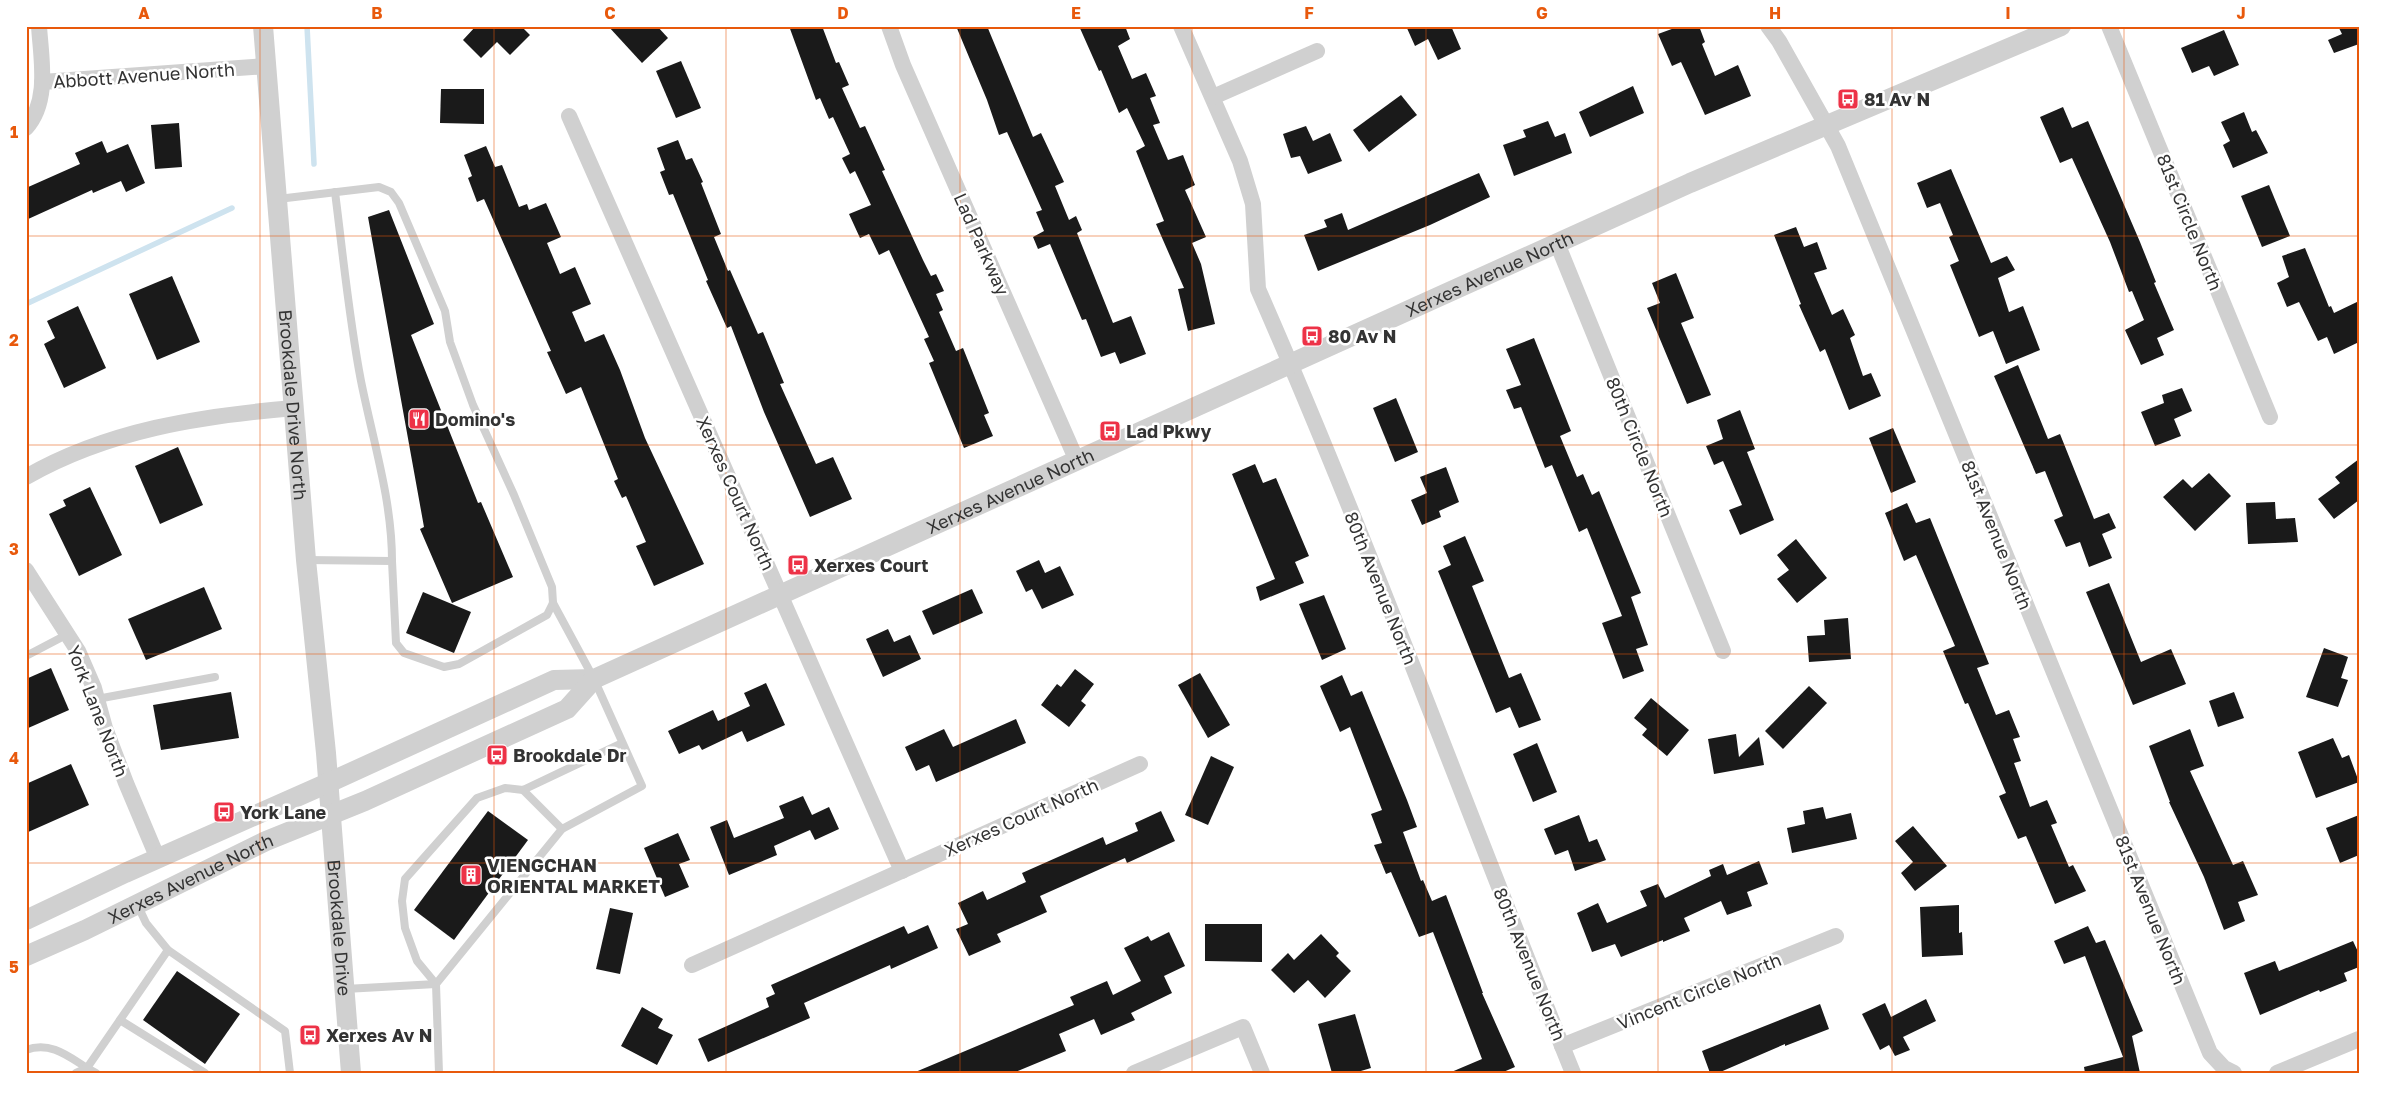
<svg xmlns="http://www.w3.org/2000/svg" width="2385" height="1099" viewBox="0 0 2385 1099" font-family="'Golos Text',sans-serif">
  <style>
    .lines { fill: none; stroke-linecap: round; stroke-linejoin: round }
    .stream { stroke: #cee3ef; stroke-width: 5.5 }
    .building { fill: #1a1a1a }
    .service { stroke: #d0d0d0; stroke-width: 8 }
    .minor { stroke: #d0d0d0; stroke-width: 16 }
    .tertiary { stroke: #d0d0d0; stroke-width: 20 }
    .grid { fill: none; stroke: #e8590c; stroke-width: 1; stroke-opacity: 0.55 }
    .labels { text-anchor: middle; dominant-baseline: central; stroke-width: 5; stroke-linejoin: round; paint-order: stroke }
    .street-label { font-size: 18px; fill: #333; stroke: #fff }
    .poi-label { font-size: 18px; font-weight: bold; fill: #333; stroke: #fff; text-anchor: start }
    .neatline { fill: none; stroke: #e8590c; stroke-width: 2 }
    .grid-label { font-size: 16px; text-anchor: middle; font-weight: bold; fill: #e8590c }
  </style>
  <rect width="100%" height="100%" fill="#fff"/>
  <g class="lines">
    <!-- stream -->
    <g class="stream">
      <polyline points="307,26 314,164"/>
      <polyline points="26,304 232,208"/>
    </g>
  </g>
  <!-- building -->
  <g class="building">
    <polygon points="476,26 521,26 530,35 510,55 497,42 481,58 463,40"/>
    <polygon points="608,26 657,26 668,38 642,63"/>
    <polygon points="789,26 822,26 836,63 839,62 849,85 842,88 860,128 865,126 885,170 882,171 923,260 931,276 936,274 944,291 936,294 943,310 939,312 956,351 963,348 989,413 984,415 993,436 964,448 929,363 934,361 924,339 929,337 889,250 879,255 869,234 860,238 849,214 871,205 855,171 850,174 842,158 850,154 833,117 829,119 820,98 816,100"/>
    <polygon points="956,26 987,26 1033,137 1041,133 1064,182 1055,186 1069,220 1076,216 1082,230 1077,233 1113,323 1131,316 1146,354 1120,364 1115,352 1101,357 1086,319 1082,320 1050,244 1038,249 1033,237 1044,231 1036,212 1042,210 1007,132 999,135 987,100"/>
    <polygon points="1079,26 1125,26 1130,39 1118,46 1132,79 1146,73 1156,96 1150,98 1160,123 1153,125 1168,160 1183,155 1195,185 1185,190 1206,237 1192,243 1201,264 1215,324 1188,331 1178,289 1184,288 1156,224 1164,221 1136,151 1145,146 1127,108 1119,113 1101,70 1099,71"/>
    <polygon points="1406,26 1451,26 1461,49 1438,60 1428,39 1415,46"/>
    <polygon points="1680,26 1699,26 1705,42 1702,44 1715,76 1738,65 1751,96 1705,115 1681,62 1672,66 1658,34"/>
    <polygon points="2338,26 2359,26 2359,44 2334,53 2328,40 2342,34"/>
    <polygon points="2224,30 2239,65 2214,76 2209,66 2192,73 2181,48"/>
    <polygon points="681,61 701,108 676,118 656,71"/>
    <polygon points="1633,86 1644,113 1590,137 1579,112"/>
    <polygon points="441,89 484,89 484,124 440,123"/>
    <polygon points="1401,95 1417,115 1369,152 1353,130"/>
    <polygon points="2063,107 2072,128 2088,121 2140,242 2156,282 2154,283 2174,330 2157,338 2164,355 2141,365 2125,330 2144,320 2132,291 2129,292 2110,242 2072,158 2060,163 2040,117"/>
    <polygon points="2244,112 2252,132 2256,130 2268,153 2233,168 2223,145 2230,141 2221,122"/>
    <polygon points="1548,121 1555,137 1565,133 1572,153 1514,176 1503,145 1526,137 1523,130"/>
    <polygon points="179,123 182,167 155,169 151,125"/>
    <polygon points="1306,126 1313,141 1330,133 1342,161 1308,174 1300,156 1291,158 1283,134"/>
    <polygon points="678,140 686,160 692,158 703,182 701,183 721,234 714,237 728,271 730,270 758,334 763,332 784,383 780,384 816,464 833,457 852,499 810,517 764,412 731,326 727,328 706,281 708,280 673,194 669,195 660,172 665,170 657,148"/>
    <polygon points="102,141 107,153 128,144 145,183 126,192 121,181 93,193 92,190 26,220 26,188 80,164 75,153"/>
    <polygon points="486,146 495,167 502,165 519,207 527,204 529,210 546,203 561,237 547,243 560,274 575,267 591,304 572,312 585,342 604,334 620,370 645,438 704,564 654,586 636,546 646,542 626,496 622,498 614,481 618,479 581,387 566,394 547,352 551,351 484,199 477,202 468,178 472,176 464,155"/>
    <polygon points="1951,169 1991,263 2007,256 2015,270 1998,278 2009,312 2023,306 2040,350 2006,364 1993,331 1979,337 1950,265 1959,261 1949,237 1953,235 1940,203 1927,208 1917,183"/>
    <polygon points="1479,173 1490,197 1430,225 1318,271 1304,235 1327,227 1324,220 1342,213 1348,230"/>
    <polygon points="2269,185 2290,236 2262,247 2241,196"/>
    <polygon points="389,210 434,324 411,335 478,503 481,502 513,577 452,603 420,529 424,527 368,217"/>
    <polygon points="1796,227 1804,247 1817,242 1827,269 1814,273 1832,315 1843,309 1855,335 1850,338 1863,376 1871,373 1881,396 1849,410 1825,349 1820,352 1799,305 1801,304 1774,235"/>
    <polygon points="2305,248 2329,307 2331,306 2334,313 2359,301 2359,342 2334,354 2327,337 2318,341 2299,302 2287,307 2277,283 2289,277 2282,256"/>
    <polygon points="1676,273 1694,318 1681,323 1711,395 1687,404 1647,308 1660,303 1652,283"/>
    <polygon points="172,276 200,342 157,360 129,294"/>
    <polygon points="78,306 106,368 64,388 44,344 55,338 47,321"/>
    <polygon points="1534,338 1571,431 1560,436 1577,477 1583,474 1592,495 1599,491 1641,593 1631,597 1648,645 1636,649 1644,671 1623,679 1602,623 1622,616 1587,528 1579,532 1552,465 1545,468 1521,407 1514,409 1506,390 1521,385 1506,349"/>
    <polygon points="2018,365 2048,439 2060,434 2094,519 2109,513 2116,528 2102,534 2112,558 2089,567 2080,542 2066,547 2054,520 2063,516 2045,471 2036,474 1994,376"/>
    <polygon points="2182,388 2192,411 2174,419 2181,436 2155,446 2141,412 2164,403 2162,395"/>
    <polygon points="1396,398 1418,452 1395,462 1373,408"/>
    <polygon points="1740,410 1755,449 1747,452 1774,520 1740,535 1729,510 1742,505 1723,461 1714,465 1706,446 1723,439 1717,420"/>
    <polygon points="1893,428 1916,482 1891,493 1869,438"/>
    <polygon points="178,447 203,505 160,524 135,466"/>
    <polygon points="2359,459 2359,500 2334,519 2318,499 2340,483 2335,477"/>
    <polygon points="1255,464 1263,483 1276,478 1309,556 1295,562 1304,583 1260,601 1256,587 1275,579 1232,474"/>
    <polygon points="1446,467 1459,502 1439,511 1441,517 1422,525 1411,500 1427,493 1420,477"/>
    <polygon points="2209,473 2231,496 2195,531 2163,497 2183,479 2192,488"/>
    <polygon points="90,487 122,555 79,576 49,514 66,506 63,500"/>
    <polygon points="2275,502 2276,519 2295,518 2298,542 2248,544 2246,503"/>
    <polygon points="1907,503 1916,523 1930,518 1989,664 1977,668 1996,715 2009,710 2020,737 2013,739 2021,761 2014,763 2030,807 2047,800 2057,823 2051,825 2069,867 2073,865 2086,891 2055,904 2026,836 2018,839 1999,796 2006,793 1968,703 1965,704 1943,651 1955,646 1916,555 1904,561 1885,513"/>
    <polygon points="1465,536 1484,581 1472,586 1509,678 1521,673 1541,720 1519,728 1510,707 1496,713 1438,571 1451,565 1443,546"/>
    <polygon points="1796,539 1827,578 1797,603 1777,579 1789,570 1777,555"/>
    <polygon points="1039,560 1045,573 1060,566 1074,595 1042,609 1032,589 1026,592 1016,571"/>
    <polygon points="2109,583 2141,662 2171,649 2186,684 2133,705 2086,592"/>
    <polygon points="204,587 222,629 146,660 128,619"/>
    <polygon points="972,589 983,613 933,635 922,611"/>
    <polygon points="423,592 471,612 454,653 406,633"/>
    <polygon points="1324,595 1346,649 1322,660 1299,604"/>
    <polygon points="1848,618 1851,659 1809,662 1807,636 1825,635 1824,620"/>
    <polygon points="888,629 894,642 910,635 921,659 883,677 866,639"/>
    <polygon points="2324,648 2348,657 2341,678 2348,680 2338,707 2306,697"/>
    <polygon points="51,668 69,710 26,729 26,679"/>
    <polygon points="1075,669 1094,684 1081,701 1086,705 1069,727 1041,705 1057,684 1061,687"/>
    <polygon points="1200,673 1230,725 1208,738 1178,685"/>
    <polygon points="1342,675 1351,696 1362,691 1407,800 1417,827 1403,832 1421,881 1423,880 1432,901 1446,895 1483,993 1482,993 1515,1067 1501,1073 1449,1073 1482,1059 1433,932 1419,937 1391,872 1386,874 1374,845 1382,843 1371,814 1382,810 1350,727 1340,732 1320,686"/>
    <polygon points="766,683 785,725 747,742 742,731 702,750 699,745 679,754 668,731 713,710 718,721 750,706 744,693"/>
    <polygon points="1809,686 1827,703 1783,749 1765,731"/>
    <polygon points="231,692 239,738 161,750 153,705"/>
    <polygon points="2234,692 2244,718 2218,727 2209,701"/>
    <polygon points="1651,698 1689,730 1667,756 1642,735 1647,729 1634,718"/>
    <polygon points="1016,719 1026,743 936,782 929,765 916,771 905,747 944,729 953,747"/>
    <polygon points="2190,729 2204,766 2190,771 2233,865 2243,861 2258,895 2238,902 2245,921 2224,930 2204,877 2169,802 2170,802 2149,746"/>
    <polygon points="1736,734 1739,757 1759,737 1764,765 1714,774 1708,739"/>
    <polygon points="2333,738 2342,758 2349,755 2359,782 2316,798 2298,752"/>
    <polygon points="1537,743 1557,792 1533,802 1513,754"/>
    <polygon points="1211,756 1234,767 1208,825 1185,815"/>
    <polygon points="71,764 89,805 26,833 26,784"/>
    <polygon points="803,796 812,815 829,807 839,829 815,840 810,830 774,846 777,855 729,875 710,827 727,820 734,838 784,818 779,806"/>
    <polygon points="1823,807 1826,819 1851,813 1857,839 1792,853 1787,828 1805,824 1803,811"/>
    <polygon points="488,811 528,840 454,940 414,910"/>
    <polygon points="1161,811 1175,841 1127,863 1125,858 1040,896 1047,912 997,934 1001,942 969,956 956,929 968,924 958,903 983,891 987,900 1026,882 1022,873 1103,837 1106,845 1138,831 1135,823"/>
    <polygon points="1579,815 1589,842 1597,839 1606,860 1575,871 1568,850 1555,855 1544,829"/>
    <polygon points="2359,815 2359,855 2340,863 2326,828"/>
    <polygon points="1913,826 1947,866 1915,891 1901,873 1913,862 1895,841"/>
    <polygon points="678,833 690,860 679,864 689,887 665,897 644,848"/>
    <polygon points="1759,861 1768,884 1747,892 1752,906 1727,915 1721,901 1684,918 1690,931 1663,942 1663,940 1621,957 1615,944 1592,952 1577,913 1598,903 1607,923 1647,906 1640,891 1658,884 1665,898 1711,876 1709,870 1723,864 1727,875"/>
    <polygon points="1959,905 1959,933 1962,932 1963,955 1922,957 1920,907"/>
    <polygon points="610,908 633,913 620,974 596,969"/>
    <polygon points="1205,924 1262,924 1262,962 1205,961"/>
    <polygon points="928,925 938,948 891,969 890,965 804,1003 810,1018 708,1062 698,1039 769,1007 766,998 775,994 771,985 904,926 908,934"/>
    <polygon points="2088,926 2096,943 2105,940 2143,1031 2132,1036 2140,1073 2085,1073 2084,1067 2123,1057 2085,956 2064,964 2054,941"/>
    <polygon points="1169,932 1185,966 1164,976 1172,993 1131,1013 1135,1020 1101,1035 1094,1019 1059,1034 1066,1051 1013,1073 913,1073 1074,1005 1070,997 1107,981 1113,995 1141,981 1124,948 1148,936 1151,941"/>
    <polygon points="1321,934 1339,953 1336,956 1351,971 1325,998 1308,980 1294,993 1271,970 1288,953 1294,960"/>
    <polygon points="2353,941 2359,954 2359,967 2344,973 2347,981 2320,992 2319,990 2260,1015 2244,973 2275,961 2279,971"/>
    <polygon points="177,971 240,1014 205,1064 143,1020"/>
    <polygon points="1926,999 1936,1021 1903,1037 1910,1050 1895,1056 1889,1045 1880,1050 1862,1014 1885,1003 1891,1017"/>
    <polygon points="1820,1004 1829,1029 1785,1046 1785,1044 1718,1073 1710,1073 1702,1051"/>
    <polygon points="642,1007 663,1019 658,1028 673,1035 657,1065 621,1046"/>
    <polygon points="1355,1014 1371,1068 1354,1073 1332,1073 1318,1024"/>
  </g>
  <g class="lines">
    <!-- service -->
    <g class="service">
      <path d="M335,192C343,255 349,319 361,381C373,441 392,500 392,561"/>
      <polyline points="278,199 379,187 391,192 399,203 445,311 450,342 473,405 514,495 552,587 553,603 547,615 459,664 444,667 404,653 396,643 392,561 306,560"/>
      <polyline points="553,603 594,679 642,786 562,829 436,984 417,961 405,928 402,901 405,879 477,798 505,788 523,790 622,743"/>
      <polyline points="26,656 68,634"/>
      <polyline points="97,699 215,677"/>
      <polyline points="523,790 562,829"/>
      <polyline points="138,906 146,923 168,950 285,1031 290,1073"/>
      <polyline points="345,989 436,984 439,1073"/>
      <polyline points="120,1020 205,1073"/>
      <path d="M26,1050C50,1041 68,1056 87,1068L168,950"/>
      <polyline points="76,1073 87,1068 96,1073"/>
    </g>
    <!-- minor -->
    <g class="minor">
      <polyline points="889,26 903,65 1077,461"/>
      <path d="M1181,26L1240,161L1253,204L1258,289C1371,547 1467,812 1573,1073"/>
      <polyline points="1768,26 1779,41 1838,146 2210,1053 2224,1068 2234,1073"/>
      <polyline points="2109,26 2270,417"/>
      <polyline points="42,82 266,66"/>
      <polyline points="1213,97 1317,51"/>
      <polyline points="569,116 902,871"/>
      <path d="M26,128C50,101 41,59 39,26"/>
      <polyline points="1557,243 1723,651"/>
      <path d="M26,477C108,430 200,416 294,408"/>
      <polyline points="26,570 78,651 94,688 105,728 126,783 158,859"/>
      <polyline points="692,965 1140,764"/>
      <polyline points="1562,1046 1836,936"/>
      <polyline points="1134,1073 1243,1027 1262,1073"/>
      <polyline points="2277,1073 2359,1039"/>
    </g>
    <!-- tertiary -->
    <g class="tertiary">
      <path id="s1" d="M263,26L306,560L326,753L351,1073"/>
      <polyline points="26,920 125,873 328,783 554,680 594,679"/>
      <path id="s2" d="M26,956L85,930L266,841L365,801L567,709L594,679L1690,183L2061,26"/>
    </g>
  </g>
  <!-- grid -->
  <path class="grid" d="M260,26V1073M494,26V1073M726,26V1073M960,26V1073M1192,26V1073M1426,26V1073M1658,26V1073M1892,26V1073M2124,26V1073M26,236H2359M26,445H2359M26,654H2359M26,863H2359"/>
  <!-- icons -->
  <defs>
    <g id="bus-square" transform="scale(1.125)"><rect x="-9" y="-9" width="18" height="18" rx="4" fill="#ed3247" stroke="#fff"/><path d="M-5-6H5V4H4V6H2V4H-2V6H-4V4H-5ZM-3.5-4V0h7V-4ZM-3.5 1.2v1.5H-2V1.2ZM2 1.2v1.5H3.5V1.2Z" fill="#fff"/></g>
    <g id="restaurant-square" transform="scale(1.125)"><rect x="-9" y="-9" width="18" height="18" rx="4" fill="#ed3247" stroke="#fff"/><path d="M-5-6h1v4h1v-4h1v4h1v-4h1v5L-1.5 .5V6h-2V.5L-5-1ZM5-6V6H3V1.5H1.5Q1.5-4 5-6Z" fill="#fff"/></g>
    <g id="building-square" transform="scale(1.125)"><rect x="-9" y="-9" width="18" height="18" rx="4" fill="#ed3247" stroke="#fff"/><path d="M-4-6H4V6H1V3H-1V6H-4ZM-2.5-4.3h1.7v1.8h-1.7ZM.8-4.3h1.7v1.8H.8ZM-2.5-1h1.7V.8h-1.7ZM.8-1h1.7V.8H.8Z" fill="#fff"/></g>
  </defs>
  <g fill-rule="evenodd">
    <use href="#bus-square" x="1848" y="99"/>
    <use href="#bus-square" x="1312" y="336"/>
    <use href="#restaurant-square" x="419" y="419"/>
    <use href="#bus-square" x="1110" y="431"/>
    <use href="#bus-square" x="798" y="565"/>
    <use href="#bus-square" x="497" y="755"/>
    <use href="#bus-square" x="224" y="812"/>
    <use href="#building-square" x="471" y="875"/>
    <use href="#bus-square" x="310" y="1035"/>
  </g>
  <g class="labels">
    <!-- street labels -->
    <g class="street-label">
      <text transform="translate(144 75) rotate(-4)">Abbott Avenue North</text>
      <text transform="translate(2190 222) rotate(68)">81st Circle North</text>
      <text transform="translate(982 244) rotate(66)">Lad Parkway</text>
      <text stroke="none"><textPath href="#s2" startOffset="1618">Xerxes Avenue North</textPath></text>
      <text stroke="none"><textPath href="#s1" startOffset="380">Brookdale Drive North</textPath></text>
      <text transform="translate(1640 447) rotate(68)">80th Circle North</text>
      <text stroke="none"><textPath href="#s2" startOffset="1092">Xerxes Avenue North</textPath></text>
      <text transform="translate(736 493) rotate(66)">Xerxes Court North</text>
      <text transform="translate(1997 535) rotate(68)">81st Avenue North</text>
      <text transform="translate(1381 588) rotate(68)">80th Avenue North</text>
      <text transform="translate(98 711) rotate(69)">York Lane North</text>
      <text transform="translate(1021 817) rotate(-24)">Xerxes Court North</text>
      <text stroke="none"><textPath href="#s2" startOffset="182">Xerxes Avenue North</textPath></text>
      <text transform="translate(2151 910) rotate(68)">81st Avenue North</text>
      <text stroke="none"><textPath href="#s1" startOffset="905">Brookdale Drive</textPath></text>
      <text transform="translate(1530 964) rotate(68)">80th Avenue North</text>
      <text transform="translate(1699 991) rotate(-22)">Vincent Circle North</text>
    </g>
    <!-- poi labels -->
    <g class="poi-label">
      <text x="1864" y="99">81 Av N</text>
      <text x="1328" y="336">80 Av N</text>
      <text x="435" y="419">Domino's</text>
      <text x="1126" y="431">Lad Pkwy</text>
      <text x="814" y="565">Xerxes Court</text>
      <text x="513" y="755">Brookdale Dr</text>
      <text x="240" y="812">York Lane</text>
      <text x="487" y="865">VIENGCHAN<tspan x="487" dy="21">ORIENTAL MARKET</tspan></text>
      <text x="326" y="1035">Xerxes Av N</text>
    </g>
  </g>
  <!-- border -->
  <rect width="2385" height="1099" fill="none" stroke="#ffffff" stroke-width="55"/>
  <rect x="28" y="28" width="2330" height="1044" class="neatline"/>
  <g class="grid-label">
    <text x="144" y="19">A</text>
    <text x="377" y="19">B</text>
    <text x="610" y="19">C</text>
    <text x="843" y="19">D</text>
    <text x="1076" y="19">E</text>
    <text x="1309" y="19">F</text>
    <text x="1542" y="19">G</text>
    <text x="1775" y="19">H</text>
    <text x="2008" y="19">I</text>
    <text x="2241" y="19">J</text>
    <text x="14" y="138">1</text>
    <text x="14" y="346">2</text>
    <text x="14" y="555">3</text>
    <text x="14" y="764">4</text>
    <text x="14" y="973">5</text>
  </g>
</svg>
